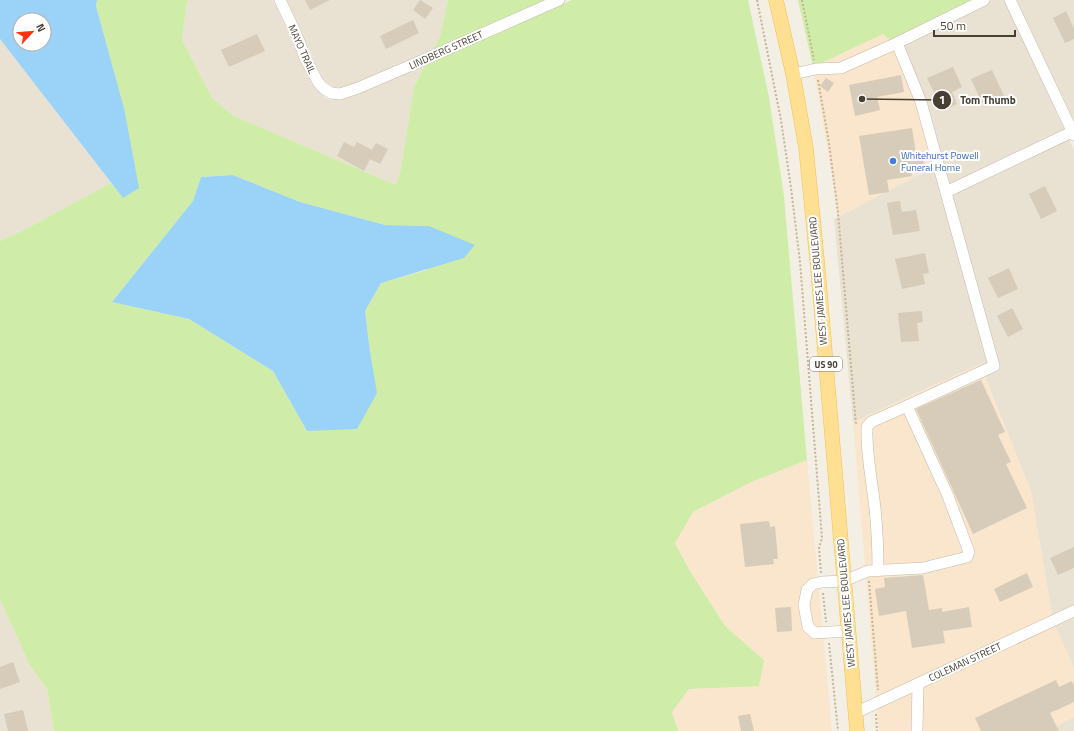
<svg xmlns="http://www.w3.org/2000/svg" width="1074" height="731" viewBox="0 0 1074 731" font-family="'Titillium Web',sans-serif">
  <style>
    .residential { fill: #e9e1d2 }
    .commercial { fill: #f9e6cd }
    .green { fill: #cfeda8; fill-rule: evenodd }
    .water { fill: #9ad2f8; fill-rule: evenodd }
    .building { fill: #d7cbb9 }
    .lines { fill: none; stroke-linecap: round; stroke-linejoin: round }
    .minor-casing { stroke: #c3baa9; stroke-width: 12 }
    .major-casing { stroke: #f0c156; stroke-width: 15 }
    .path { stroke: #c4b396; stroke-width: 2; stroke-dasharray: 2 2; stroke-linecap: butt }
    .minor { stroke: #fff; stroke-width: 11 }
    .major { stroke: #ffdf92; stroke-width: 14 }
    .shop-dot { fill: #3f7fe0; stroke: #fff; stroke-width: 1.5 }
    .labels { text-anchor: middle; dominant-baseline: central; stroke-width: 4; stroke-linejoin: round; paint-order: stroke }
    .shield { fill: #fff; stroke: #7e7970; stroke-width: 1 }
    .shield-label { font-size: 9px; font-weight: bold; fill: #473f33 }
    .street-label { font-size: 10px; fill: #473f33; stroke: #fff }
    .shop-label { font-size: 10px; fill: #366cbe; stroke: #fff; text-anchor: start }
    .leader { fill: none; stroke: #473f33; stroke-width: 1.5 }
    .callout-dot { fill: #473f33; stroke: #fff; stroke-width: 1.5 }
    .mark-label { font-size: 12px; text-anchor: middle; font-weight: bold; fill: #fff }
    .callout-label { font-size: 11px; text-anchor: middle; font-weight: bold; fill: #473f33; stroke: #fff; stroke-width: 4; stroke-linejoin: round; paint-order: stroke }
  </style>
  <rect width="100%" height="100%" fill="#f4efe4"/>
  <!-- residential -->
  <g class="residential">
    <polygon points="189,0 273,0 292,41 300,61 312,85 318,91 324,96 324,98 332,100 334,99 361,93 425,65 414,87 401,168 396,185 234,116 212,98 182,40 187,2"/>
    <polygon points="287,0 448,0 440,36 433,50 357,83 340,88 334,87 327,83 323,78 311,55 304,36"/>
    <polygon points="985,0 1004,0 1074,150 1074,605 1052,615 1031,491 980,364 853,422 834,219 934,167 899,48"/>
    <polygon points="1017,0 1074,0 1074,120 1019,5"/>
    <polygon points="0,39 111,183 24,230 0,241"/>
    <polygon points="0,599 29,664 47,689 54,731 0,731"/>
    <polygon points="1074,617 1074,668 1055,626"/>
    <polygon points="1074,717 1074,731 1048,731"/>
  </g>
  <!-- commercial -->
  <g class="commercial">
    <polygon points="883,34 899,48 934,167 837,217 836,197 813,67"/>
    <polygon points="980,364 1031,491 1052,615 876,697 853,422"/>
    <polygon points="807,460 832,731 678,731 672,712 689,689 718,687 764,660 725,626 690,571 675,543 693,512 749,483"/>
    <polygon points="1055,626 1074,668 1074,717 1048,731 879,731 877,709"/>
  </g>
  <!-- green -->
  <g class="green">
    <path d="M97,0H189L187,2L182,40L212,98L234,116L396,185L401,168L414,87L425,65L572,0H748L769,97L784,196L807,460L749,483L693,512L675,543L690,571L725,626L764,660L759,686L689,689L672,712L678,731H54L47,689L29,664L0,599V241L24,230L111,183L123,198L124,108L96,6ZM233,175L300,202L385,225L429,226L427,270L381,283L365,311L370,352L307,431L273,371L189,319L112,302L193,201L201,177Z"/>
    <polygon points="448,0 546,0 433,50 440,36"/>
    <polygon points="798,0 985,0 899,48 883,34 813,67"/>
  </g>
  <!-- water -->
  <g class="water">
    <path d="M0,0H97L96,6L124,108L139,188L123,198L0,39ZM20,20H44V44H20Z"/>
    <polygon points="233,175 300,202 385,225 429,226 475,245 464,258 381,283 365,311 370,352 377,393 357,429 307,431 273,371 189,319 112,302 193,201 201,177"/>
  </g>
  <!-- building -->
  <g class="building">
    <polygon points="305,0 330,0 310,10"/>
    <polygon points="420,0 433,8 425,19 413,10"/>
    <polygon points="1066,11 1074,29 1074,39 1065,43 1053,18"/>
    <polygon points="413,20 419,33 386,49 380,36"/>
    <polygon points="257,34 265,51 229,67 221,50"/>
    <polygon points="953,67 962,87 952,92 957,104 943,111 927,78"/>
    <polygon points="992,70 1005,98 984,107 971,79"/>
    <polygon points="901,75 904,92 877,97 880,110 855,116 849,85"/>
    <polygon points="826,78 834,83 828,92 820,86"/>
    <polygon points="912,128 916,154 922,153 925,169 911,171 912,176 887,180 889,192 869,195 859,136"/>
    <polygon points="344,142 354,147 357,142 372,150 376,143 388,149 380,164 370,159 364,171 337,156"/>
    <polygon points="1045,186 1057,211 1041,219 1029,194"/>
    <polygon points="900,201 902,212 916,210 920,231 893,235 887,203"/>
    <polygon points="925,253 929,273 923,274 925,284 902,289 895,259"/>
    <polygon points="1009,268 1018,289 998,298 988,278"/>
    <polygon points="1012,308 1023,329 1008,337 997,316"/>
    <polygon points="922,311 923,322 917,323 919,341 901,342 898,313"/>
    <polygon points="981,380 1005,432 998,435 1011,462 1006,464 1027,508 973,534 916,409"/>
    <polygon points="769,521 770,527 775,526 778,559 773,559 774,564 745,567 740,524"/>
    <polygon points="1074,547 1074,568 1058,575 1050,558"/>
    <polygon points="1027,573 1033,587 1000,602 994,589"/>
    <polygon points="923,575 929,610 942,608 942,612 969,607 972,627 943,631 945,643 912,648 906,611 879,616 875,589 885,587 884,578"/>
    <polygon points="791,607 792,631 777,632 775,608"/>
    <polygon points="13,662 20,682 0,689 0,667"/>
    <polygon points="1056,680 1059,687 1072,681 1074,686 1074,702 1050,713 1059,731 981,731 975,718"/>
    <polygon points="23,710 28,731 8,731 4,714"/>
    <polygon points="750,714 754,731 741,731 738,716"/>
  </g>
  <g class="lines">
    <!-- minor casing -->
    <g class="minor-casing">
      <g id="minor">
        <polyline points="280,0 298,38 305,58 318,82 323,88 331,93 340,94 358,88 414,64 559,0"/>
        <polyline points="1010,0 1074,135"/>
        <polyline points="793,74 816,69 841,68 897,43 984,0"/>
        <polyline points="946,192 1074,131"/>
        <path d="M878,570C878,549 877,528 875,508C872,481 866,454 867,427L871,422L907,406"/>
        <polyline points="848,631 815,633 808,627 804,605 807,590 813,584 822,582 844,581 868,571 923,568 967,557 969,552 948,496 907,406 994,366 921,102 897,43"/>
        <polyline points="855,713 1074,611"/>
        <polyline points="917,731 918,684"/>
      </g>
    </g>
    <!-- major casing -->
    <g class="major-casing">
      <polyline id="major" points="776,0 793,74 806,148 818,270 857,731"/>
    </g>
    <!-- path -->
    <g class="path">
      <polyline points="757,0 781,120 791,188 800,262 822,538 819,548 821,573"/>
      <polyline points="802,0 814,60"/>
      <polyline points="818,80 829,143 838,213 856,425"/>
      <polyline points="869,581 878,690"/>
      <polyline points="823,593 826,622"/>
      <polyline points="829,643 838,731"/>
      <polyline points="876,714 877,731"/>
    </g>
    <!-- minor -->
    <use href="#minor" class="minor"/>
    <!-- major -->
    <use href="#major" class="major"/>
  </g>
  <!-- markers -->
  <circle class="shop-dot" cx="893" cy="161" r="4"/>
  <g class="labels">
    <!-- shield labels -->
    <rect class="shield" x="810" y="357" width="32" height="14" rx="3"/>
    <g class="shield-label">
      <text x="826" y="364">US 90</text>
    </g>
    <!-- street labels -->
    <g class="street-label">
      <text transform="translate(302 49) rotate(66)">MAYO TRAIL</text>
      <text transform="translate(446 50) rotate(-24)">LINDBERG STREET</text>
      <text transform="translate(818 281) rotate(-95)">WEST JAMES LEE BOULEVARD</text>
      <text transform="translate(846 603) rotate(-95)">WEST JAMES LEE BOULEVARD</text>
      <text transform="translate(965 662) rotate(-25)">COLEMAN STREET</text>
    </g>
    <!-- shop labels -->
    <g class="shop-label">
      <text x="901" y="155">Whitehurst Powell<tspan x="901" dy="12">Funeral Home</tspan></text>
    </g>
  </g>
  <!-- callouts -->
  <path class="leader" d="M862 99L942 100"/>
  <g class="callout-dot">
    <circle cx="862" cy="99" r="4"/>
    <circle cx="942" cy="100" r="10"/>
  </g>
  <g class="mark-label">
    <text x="942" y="104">1</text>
  </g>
  <g class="callout-label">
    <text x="988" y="104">Tom Thumb</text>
  </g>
  <!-- north arrow -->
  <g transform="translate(32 32) rotate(64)"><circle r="19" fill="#ffffff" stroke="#b5b2ad"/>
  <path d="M0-3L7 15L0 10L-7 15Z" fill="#ff3210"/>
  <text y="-6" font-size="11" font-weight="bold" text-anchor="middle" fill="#473f33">N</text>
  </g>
  <!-- scale -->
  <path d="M934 30v6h81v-6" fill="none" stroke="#473f33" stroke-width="2"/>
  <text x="940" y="30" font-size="12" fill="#473f33" stroke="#ffffff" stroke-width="3" paint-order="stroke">50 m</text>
</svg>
